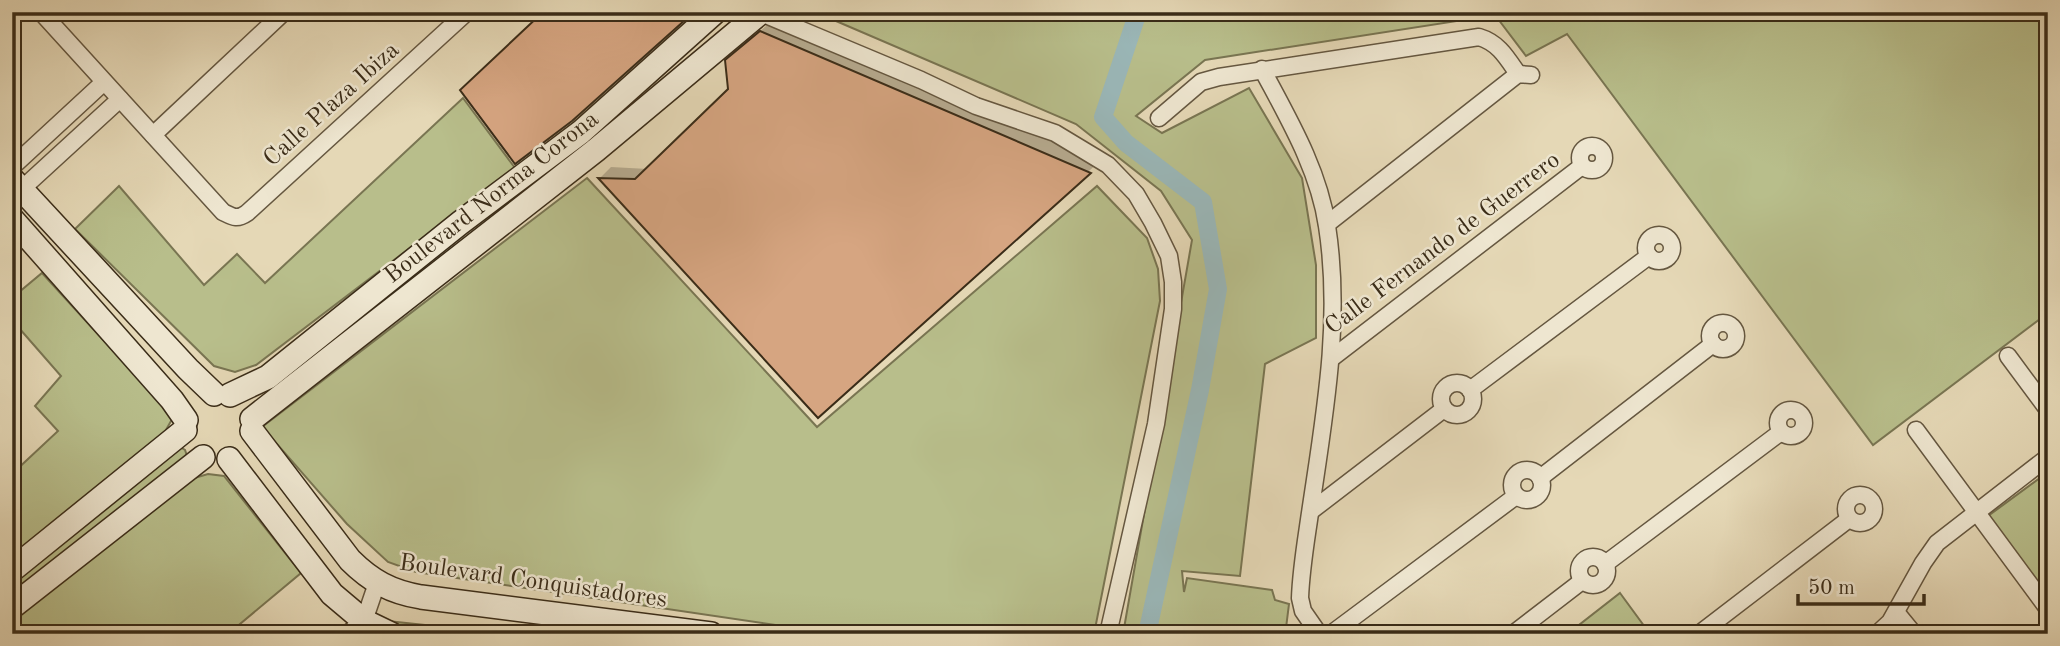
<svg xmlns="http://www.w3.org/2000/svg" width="2060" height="646" viewBox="0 0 2060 646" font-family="'Old Standard TT',serif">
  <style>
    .green { fill: #b8be8b; stroke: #797552; stroke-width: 2 }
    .shadow { fill: #0003 }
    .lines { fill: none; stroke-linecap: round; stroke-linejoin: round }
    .canal { stroke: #9ab7b8; stroke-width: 18 }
    .building { fill: #d6a581; stroke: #3a2c18; stroke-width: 2 }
    .street-casing { stroke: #655740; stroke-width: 19 }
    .secondary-casing { stroke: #3a2c18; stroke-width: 26 }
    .street { stroke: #eee6d0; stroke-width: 16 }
    .secondary { stroke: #eee6d0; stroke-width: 23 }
    .labels { text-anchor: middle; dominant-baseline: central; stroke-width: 5; stroke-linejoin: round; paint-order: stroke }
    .street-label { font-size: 24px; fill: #3a2c18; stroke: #eee6d0 }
  </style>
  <rect width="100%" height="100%" fill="#e5d8b6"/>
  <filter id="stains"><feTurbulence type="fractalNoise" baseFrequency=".00286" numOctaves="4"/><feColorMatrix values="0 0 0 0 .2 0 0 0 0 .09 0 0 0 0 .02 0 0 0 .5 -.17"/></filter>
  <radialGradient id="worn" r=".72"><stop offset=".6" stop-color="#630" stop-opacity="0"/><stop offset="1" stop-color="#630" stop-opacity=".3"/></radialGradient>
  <!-- green -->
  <g class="green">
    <polygon points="815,12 2048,12 2048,313 1873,445 1567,34 1526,56 1495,15 1205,60 1136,116 1162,133 1249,88 1302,178 1316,265 1316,338 1265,364 1240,576 1182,571 1184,592 1187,578 1272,590 1275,600 1289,604 1286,628 1290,634 1123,634 1192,240 1161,191 1076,124"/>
    <polygon points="463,98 515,168 256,365 235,372 214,366 75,229 119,186 204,285 237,254 265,283"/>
    <polygon points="587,178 817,427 1097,186 1147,238 1158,269 1160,301 1094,634 837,634 416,572 388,562 347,524 262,427"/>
    <polygon points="42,273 171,414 171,421 162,437 12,555 12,474 58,431 35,406 61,376 12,320 12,298"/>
    <polygon points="180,447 185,450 187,456 12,596 12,580"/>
    <polygon points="2048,472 2048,598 1988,516"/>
    <polygon points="208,474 224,476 301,573 228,634 12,634 12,621 191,479"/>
    <polygon points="1620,593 1650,634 1586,634 1579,625"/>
    <polygon points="378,620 510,634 358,634"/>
  </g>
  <!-- shadow -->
  <polygon class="shadow" points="773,20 1100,161 818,415 600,178 611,167 648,169 730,89 739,49"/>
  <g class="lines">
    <!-- canal -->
    <polyline class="canal" points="1138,12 1103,117 1126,143 1203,202 1218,289 1200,390 1147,634"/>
  </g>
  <!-- building -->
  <g class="building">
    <polygon points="543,12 694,12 572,121 515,164 460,90"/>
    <polygon points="760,31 1091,173 818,418 598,178 635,179 728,89 725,60"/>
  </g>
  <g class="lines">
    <!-- street casing -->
    <g class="street-casing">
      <g id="street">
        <path d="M41,12L223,212C233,217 237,220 247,213L467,12"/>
        <polyline points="761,13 921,80 976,106 1055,133 1108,165 1136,194 1153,223 1169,256 1173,282 1173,309 1156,424 1108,634"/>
        <path d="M1262,69C1288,118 1319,170 1327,226C1342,322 1324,418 1310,513C1306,541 1301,569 1300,598L1303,611L1319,634"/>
        <path d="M1159,118L1201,82L1219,77L1479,37C1499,43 1507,58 1518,74"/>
        <polyline points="153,135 284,12"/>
        <circle cx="1592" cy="158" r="12"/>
        <polyline points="12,167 104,82"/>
        <polyline points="12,198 120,99"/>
        <polyline points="1327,224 1518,74 1531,75"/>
        <circle cx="1659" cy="248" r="13"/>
        <circle cx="1723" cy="336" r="13"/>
        <polyline points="2008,356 2048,410"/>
        <polyline points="1332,358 1582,166"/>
        <circle cx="1457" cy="399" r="16"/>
        <polyline points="1470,390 1649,256"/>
        <circle cx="1791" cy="423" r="13"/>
        <polyline points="1916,430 2048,609"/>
        <circle cx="1527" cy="485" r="15"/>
        <polyline points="1540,478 1713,344"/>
        <circle cx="1860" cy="509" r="14"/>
        <polyline points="1311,511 1444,409"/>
        <circle cx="1593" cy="571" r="14"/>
        <polyline points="1605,564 1781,432"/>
        <polyline points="1896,612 1914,634"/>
        <polyline points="347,634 364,621 377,583"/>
        <polyline points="1331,634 1516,496"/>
        <polyline points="1513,634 1582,581"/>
        <polyline points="1699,634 1849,519"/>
        <polyline points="1877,634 1890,622 1923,563 1937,543 2048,457"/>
      </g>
    </g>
    <!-- secondary casing -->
    <g class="secondary-casing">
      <g id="secondary">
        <polyline points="12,179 188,369 214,394"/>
        <polyline points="12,219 172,400 186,420"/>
        <polyline points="230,395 268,377 460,223 581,132 715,12"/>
        <polyline points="252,419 596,150 761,12"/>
        <path d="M252,431L350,560C371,581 391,592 421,597L711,634"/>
        <polyline points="229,459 332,594 364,621 391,634"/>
        <polyline points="12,570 185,430"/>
        <polyline points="12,607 203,457"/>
      </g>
    </g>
    <!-- street -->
    <use href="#street" class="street"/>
    <!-- secondary -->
    <use href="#secondary" class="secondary"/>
  </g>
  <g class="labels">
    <!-- street labels -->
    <g class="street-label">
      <text transform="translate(332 105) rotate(-42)">Calle Plaza Ibiza</text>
      <text transform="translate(492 198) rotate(-38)">Boulevard Norma Corona</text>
      <text transform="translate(1443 244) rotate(-37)">Calle Fernando de Guerrero</text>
      <text transform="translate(533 582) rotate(8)">Boulevard Conquistadores</text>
    </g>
  </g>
  <!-- margin -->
  <rect width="2060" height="646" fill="none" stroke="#e5d8b6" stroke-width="42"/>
  <rect x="14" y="14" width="2032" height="618" fill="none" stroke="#3a2c18" stroke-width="3.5"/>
  <rect x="21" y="21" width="2018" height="604" fill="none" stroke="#3a2c18" stroke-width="2"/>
  <!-- scale -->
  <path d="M1798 594v10h126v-10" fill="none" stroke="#3a2c18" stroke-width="3.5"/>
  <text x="1808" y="594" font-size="21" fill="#3a2c18" stroke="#eee6d0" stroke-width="5" paint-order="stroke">50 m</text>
  <rect width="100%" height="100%" filter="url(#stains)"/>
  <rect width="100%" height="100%" fill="url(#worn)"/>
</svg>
